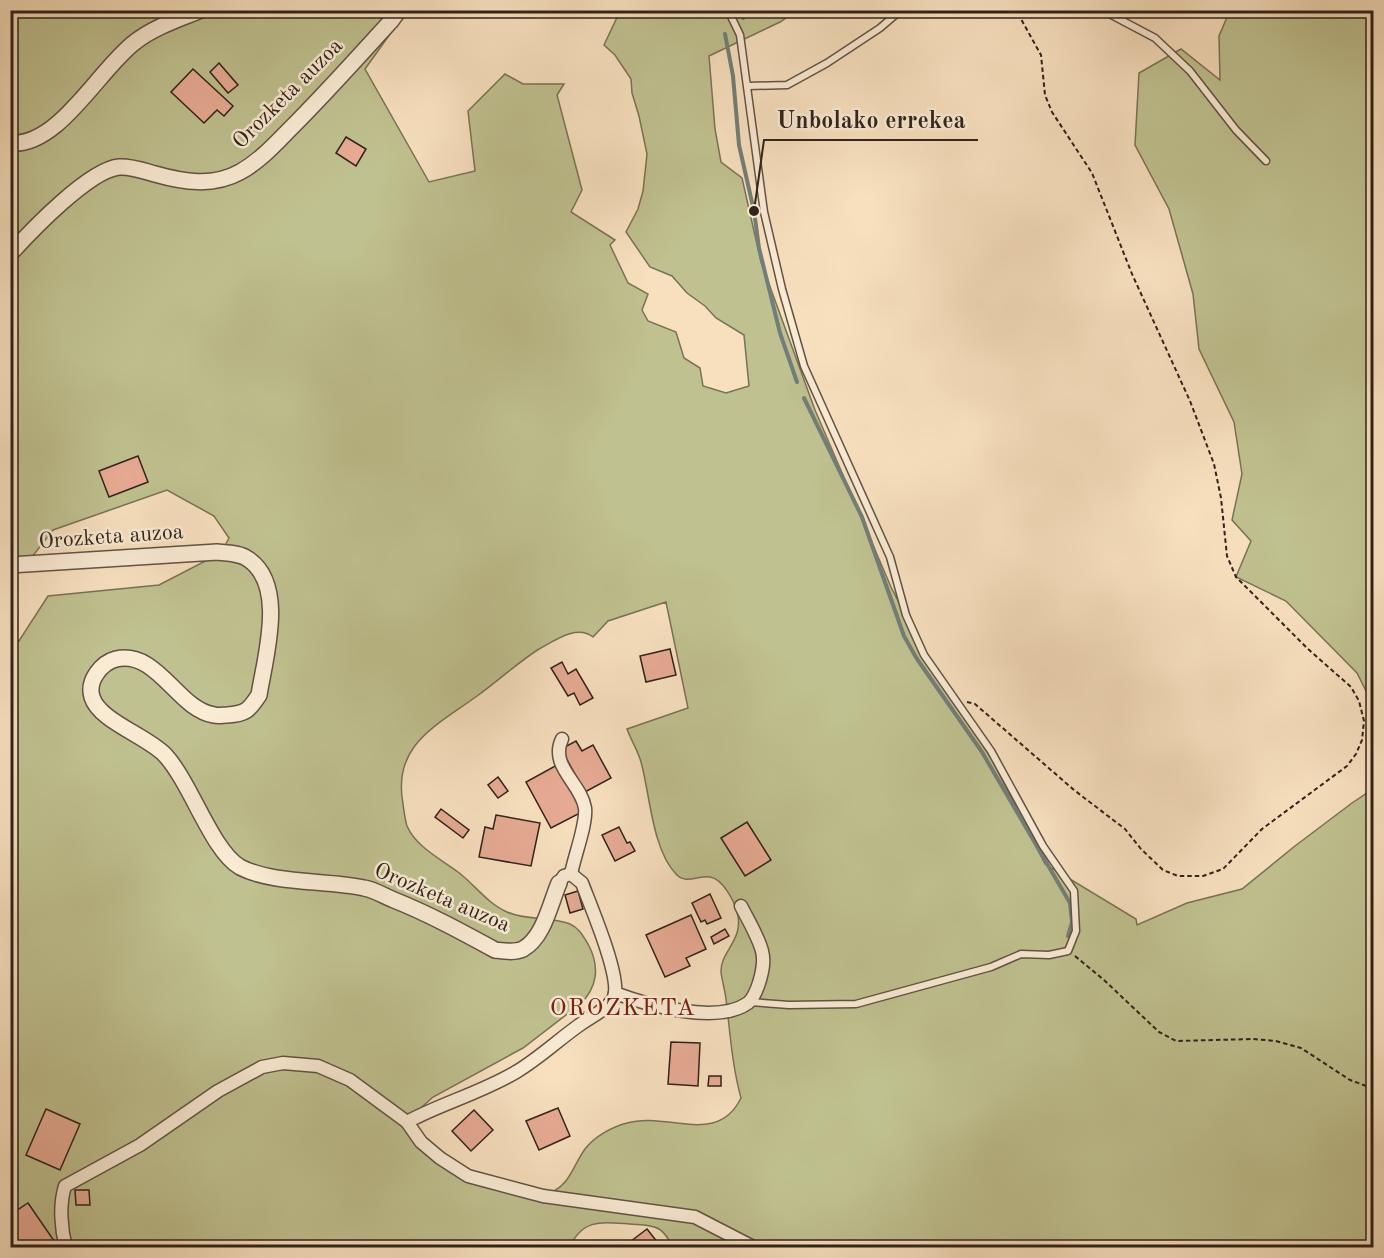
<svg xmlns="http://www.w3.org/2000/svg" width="1384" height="1258" viewBox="0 0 1384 1258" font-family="'Old Standard TT',serif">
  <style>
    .green { fill: #c0c190; stroke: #787256; stroke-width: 1.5; fill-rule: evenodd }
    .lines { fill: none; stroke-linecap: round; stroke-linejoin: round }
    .stream { stroke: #727e79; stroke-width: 4 }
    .building { fill: #e8ab95; stroke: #30221b; stroke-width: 1.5 }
    .service-casing { stroke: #625244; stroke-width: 9 }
    .minor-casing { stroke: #625244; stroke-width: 15 }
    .tertiary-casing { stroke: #625244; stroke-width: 18 }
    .path { stroke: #30221b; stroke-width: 2; stroke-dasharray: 4.5 3; stroke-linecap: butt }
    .service { stroke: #faebd5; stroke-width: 6 }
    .minor { stroke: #faebd5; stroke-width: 12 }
    .tertiary { stroke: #faebd5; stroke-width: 15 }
    .labels { text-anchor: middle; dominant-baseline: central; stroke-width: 5; stroke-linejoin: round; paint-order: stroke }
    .street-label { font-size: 22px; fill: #30221b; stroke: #faebd5 }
    .neighbourhood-label { font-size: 24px; letter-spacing: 1.5px; fill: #7a1f14; stroke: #faebd5 }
    .leader { fill: none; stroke: #30221b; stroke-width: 2 }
    .callout-dot { fill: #30221b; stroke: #faebd5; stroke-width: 2 }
    .callout-label { font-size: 24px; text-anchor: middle; font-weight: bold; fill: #30221b; stroke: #faebd5; stroke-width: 5; stroke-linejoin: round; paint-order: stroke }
  </style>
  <rect width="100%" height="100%" fill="#f8e0bf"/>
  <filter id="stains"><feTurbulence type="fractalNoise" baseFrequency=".00333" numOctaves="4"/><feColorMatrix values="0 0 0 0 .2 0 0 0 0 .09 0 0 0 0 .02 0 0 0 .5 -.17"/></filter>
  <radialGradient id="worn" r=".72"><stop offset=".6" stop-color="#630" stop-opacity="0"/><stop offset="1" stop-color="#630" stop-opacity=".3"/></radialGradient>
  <!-- green -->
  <g class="green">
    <path d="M11,11H401L398,23L365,69L429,182L475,171L468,111L505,74L523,84H564L557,95L582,190L571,212L615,240L610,245L628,283L648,294L642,310L648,321L676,332L684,358L700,368L703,386L726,393L749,386L744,335L716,318L705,306L687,293L672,276L650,267L626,232L638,209L643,191L647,154L639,116L632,93L631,79L615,55L604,45L620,11H796L780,22L709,56L715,129L721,162L742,178L761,262L815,410L891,587L935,673L991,758L1045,864L1136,919L1137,925L1187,903L1242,889L1295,846L1352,803L1373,789V1247L674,1248C669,1241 666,1233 659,1229C650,1224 639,1225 630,1224C602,1222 583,1218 569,1248L11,1247V639L19,641L48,596L159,585L221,553L229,538L214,516L167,490L53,530L28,562L11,561ZM666,602L688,708L627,729C631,740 638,751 641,762C650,794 652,849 676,874C686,885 698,875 710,877C723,879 734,901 737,912C745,940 720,951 721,972C722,981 725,990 726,999C730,1032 732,1065 741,1098C717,1147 667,1111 627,1123C612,1127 595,1136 585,1149C574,1164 569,1186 551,1192L480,1176L427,1143L403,1124L433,1097L523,1048L579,1005C598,988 600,966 588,944C583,936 579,928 570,924C550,916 527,921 507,912C488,904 474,884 458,872C441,859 416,847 407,826C405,820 404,811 403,804C392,745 436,726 477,696C498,681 517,663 539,649C554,641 577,624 593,637L608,621Z"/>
    <polygon points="1214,11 1373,11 1373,705 1357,673 1286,601 1236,577 1251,541 1232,520 1242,474 1234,422 1199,349 1193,294 1169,209 1135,145 1139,73 1181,49 1220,80 1219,36 1228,15"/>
  </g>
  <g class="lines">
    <!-- stream -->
    <g class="stream">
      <polyline points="743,18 749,10"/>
      <polyline points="725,34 733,76 739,145 754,211 759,248 780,333 797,382"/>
      <polyline points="804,398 862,517 904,636 917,659 982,752 1070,903 1072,922 1068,936"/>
    </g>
  </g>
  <!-- building -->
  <g class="building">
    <polygon points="219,63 238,85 228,93 210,72"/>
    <polygon points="193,69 233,106 224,116 217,110 204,123 171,92"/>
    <polygon points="346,137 366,149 356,166 336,153"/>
    <polygon points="138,456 148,482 109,497 99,471"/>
    <polygon points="670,649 676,675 646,682 640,656"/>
    <polygon points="562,662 568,674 576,669 593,698 580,705 574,693 568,696 551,668"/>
    <polygon points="576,741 582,751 593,745 611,778 585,792 561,749"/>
    <polygon points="557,765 582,812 551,828 526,782"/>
    <polygon points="498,777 508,791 498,798 488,785"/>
    <polygon points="441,809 469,830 463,838 435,817"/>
    <polygon points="496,815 540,823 531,866 479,857 485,827 493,829"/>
    <polygon points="747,822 771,860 745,876 721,838"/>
    <polygon points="619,827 627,843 630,842 635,851 615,861 602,835"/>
    <polygon points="578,891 583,909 570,913 565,895"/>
    <polygon points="710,894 721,918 707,924 705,920 701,922 692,903"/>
    <polygon points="691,915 706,949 686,958 690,966 665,977 646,935"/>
    <polygon points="725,929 729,936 714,944 711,937"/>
    <polygon points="671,1042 700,1043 698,1086 668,1084"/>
    <polygon points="709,1076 721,1076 721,1086 708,1086"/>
    <polygon points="558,1108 570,1136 539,1150 526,1121"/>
    <polygon points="46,1109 80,1124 60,1170 26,1155"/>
    <polygon points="474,1110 493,1130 471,1151 452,1131"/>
    <polygon points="75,1190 89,1190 90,1205 76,1205"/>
    <polygon points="28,1203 59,1248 12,1248 10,1245 10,1215"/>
    <polygon points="647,1229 662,1248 622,1248"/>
  </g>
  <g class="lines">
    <!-- service casing -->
    <g class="service-casing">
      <g id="service">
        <polyline points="728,10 740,35 764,212 782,289 804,366 890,557 906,615 924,655 991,751 1043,846 1074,891 1076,931 1068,951 1049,955 1021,954 991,967 856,1004 789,1005 750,1002"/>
        <polyline points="1102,10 1155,38 1190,71 1236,130 1266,161"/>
        <polyline points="748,86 787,85 827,63 880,28 901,10"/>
      </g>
    </g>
    <!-- minor casing -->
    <g class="minor-casing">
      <g id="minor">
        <path d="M562,739C549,766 581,783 585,808C587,824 574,857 571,874"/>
        <path d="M559,883L564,876L571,874L582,883C591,907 618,970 615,993C613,1008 589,1017 578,1026C557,1041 538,1059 516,1072C481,1093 442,1103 407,1122L421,1142L440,1158L468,1176L543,1196L695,1217L755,1248"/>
        <path d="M615,993C647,1005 717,1025 748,1003C753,999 757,989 759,983C762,973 765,962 762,951C758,936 748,920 741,906"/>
        <path d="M66,1248C61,1229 59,1205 65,1186L140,1145L218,1091L262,1067L283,1063L318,1066L350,1080L407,1122"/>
      </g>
    </g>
    <!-- tertiary casing -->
    <g class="tertiary-casing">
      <g id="tertiary">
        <path d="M10,143C58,148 99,69 135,42C154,27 179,19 201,10"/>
        <path d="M10,254C31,231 89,170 119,167C131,166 144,171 155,174C183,182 213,187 240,172C260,161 275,144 291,128C326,93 358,57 391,21L399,10"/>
        <path d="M10,565L217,552C226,553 240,553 248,559C287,585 265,657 259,695C249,710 246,714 227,715C223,715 218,716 214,715C177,709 158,650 116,659C101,663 87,681 92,697C99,721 147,736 165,755C191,783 212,851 240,867C272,884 327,880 364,888C375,890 384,896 394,900C429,914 462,932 495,950C504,951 515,953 523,949C544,937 550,904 559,883"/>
      </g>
    </g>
    <!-- path -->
    <g class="path">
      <polyline points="967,702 975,704 1074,790 1125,829 1141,849 1163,870 1178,876 1203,876 1223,869 1262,829 1347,766 1356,754 1362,740 1364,721 1359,701 1351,687 1308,649 1236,577 1227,556 1221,498 1214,464 1190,401 1132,274 1092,173 1052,112 1045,95 1041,55 1016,10"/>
      <polyline points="1075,956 1104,980 1159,1032 1176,1041 1253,1039 1276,1041 1301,1048 1350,1080 1369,1087 1374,1086"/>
    </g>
    <!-- service -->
    <use href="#service" class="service"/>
    <!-- minor -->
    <use href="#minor" class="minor"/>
    <!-- tertiary -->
    <use href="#tertiary" class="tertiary"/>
  </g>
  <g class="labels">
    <!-- street labels -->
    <g class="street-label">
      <text transform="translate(288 94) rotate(-45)">Orozketa auzoa</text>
      <text transform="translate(111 537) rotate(-4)">Orozketa auzoa</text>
      <text transform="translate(442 898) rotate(23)">Orozketa auzoa</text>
    </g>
    <!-- neighbourhood labels -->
    <g class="neighbourhood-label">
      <text x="623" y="1009">OROZKETA</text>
    </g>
  </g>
  <!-- callouts -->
  <path class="leader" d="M754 211L764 140H978"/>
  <circle class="callout-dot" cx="754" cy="211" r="6"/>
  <g class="callout-label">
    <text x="871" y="128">Unbolako errekea</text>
  </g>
  <!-- margin -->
  <rect width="1384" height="1258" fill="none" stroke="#f8e0bf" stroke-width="36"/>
  <rect x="12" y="12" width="1360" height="1234" fill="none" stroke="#30221b" stroke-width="3"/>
  <rect x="18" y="18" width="1348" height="1222" fill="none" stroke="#30221b" stroke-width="1.5"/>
  <rect width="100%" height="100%" filter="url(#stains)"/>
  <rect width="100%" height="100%" fill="url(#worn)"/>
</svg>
